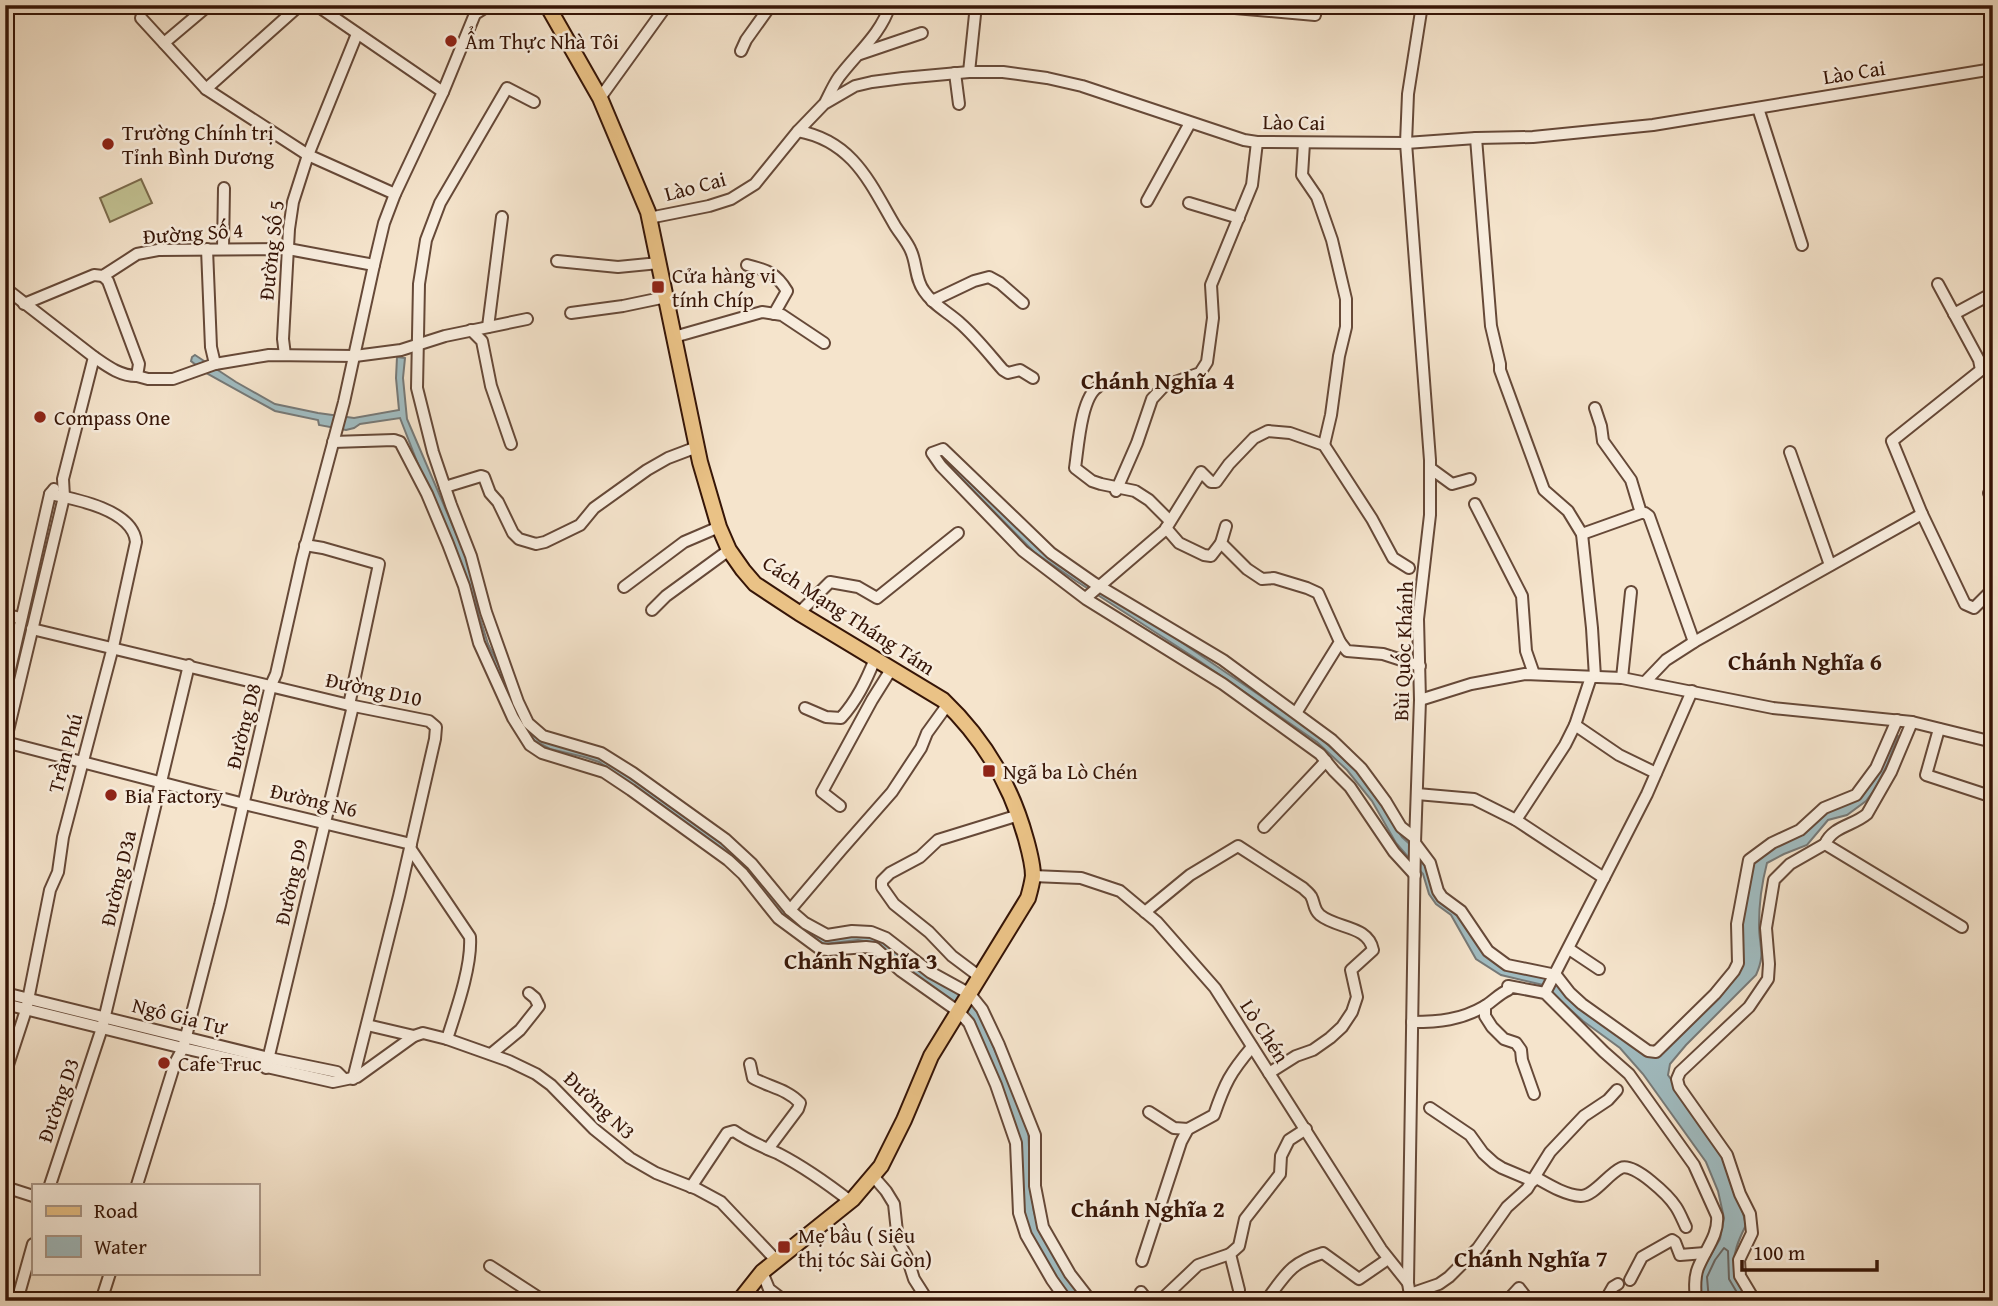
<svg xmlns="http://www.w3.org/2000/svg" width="1998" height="1306" viewBox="0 0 1998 1306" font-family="'Gentium Book Plus',serif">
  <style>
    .green { fill: #c2c293; stroke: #7c6c4d; stroke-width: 2 }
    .water { fill: #a0bcc1; stroke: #767977; stroke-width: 2 }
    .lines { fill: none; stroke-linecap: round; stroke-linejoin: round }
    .shore { stroke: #6b6864; stroke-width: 2 }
    .minor-casing { stroke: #664938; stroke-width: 14 }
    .major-casing { stroke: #361507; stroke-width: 18 }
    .minor { stroke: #f8edde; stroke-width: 10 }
    .major { stroke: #eac286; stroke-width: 14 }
    .poi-dot { fill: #8f2418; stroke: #f8edde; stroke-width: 2.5 }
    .labels { text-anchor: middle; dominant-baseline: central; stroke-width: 5; stroke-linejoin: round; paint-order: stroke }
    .poi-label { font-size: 21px; fill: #361507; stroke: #f8edde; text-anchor: start }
    .street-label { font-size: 21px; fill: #361507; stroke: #f8edde }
    .quarter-label { font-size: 24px; font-weight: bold; fill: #361507; stroke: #f8edde }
  </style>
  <rect width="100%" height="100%" fill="#f5e4cc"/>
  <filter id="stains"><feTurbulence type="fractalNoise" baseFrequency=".00286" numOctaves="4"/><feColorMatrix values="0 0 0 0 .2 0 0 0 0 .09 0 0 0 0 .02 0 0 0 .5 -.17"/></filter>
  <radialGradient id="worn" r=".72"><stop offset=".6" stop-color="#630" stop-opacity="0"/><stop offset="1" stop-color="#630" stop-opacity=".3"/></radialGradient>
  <!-- green -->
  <polygon class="green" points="141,179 152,203 110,222 100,198"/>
  <!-- water -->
  <g class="water">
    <polygon points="195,355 236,382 275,404 318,413 354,418 399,410 396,378 397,357 405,358 403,378 407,419 467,559 479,615 488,644 531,730 603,756 715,834 815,933 873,935 921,971 951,988 975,1005 1028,1126 1031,1190 1034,1212 1040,1233 1060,1266 1087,1301 1074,1301 1056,1278 1026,1229 1016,1132 967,1016 869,942 858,940 824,944 811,939 774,910 734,859 660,804 599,762 584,757 550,749 528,737 482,647 423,477 400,418 360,424 354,428 346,430 319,425 318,420 275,411 206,373 191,361 192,357"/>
    <path d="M937,454H941L1032,541L1302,724L1325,742L1364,778L1402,837L1425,858L1433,879L1484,952L1547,977L1559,985L1581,1007L1612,1032L1651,1056L1733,977L1753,863L1825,811L1856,797L1896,734L1898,736L1887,765L1875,789L1866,801L1847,815L1828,820L1807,845L1784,854L1767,863C1762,882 1759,904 1759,925C1759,947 1766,953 1756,975L1686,1045L1670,1064L1668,1075L1721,1150L1737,1189L1746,1225C1729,1259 1730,1269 1750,1301L1702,1300L1699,1276L1720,1239L1724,1218L1718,1191L1706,1162L1643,1074L1620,1048L1583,1021L1543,985L1501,975L1476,959L1451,915L1436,904L1429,894L1423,874L1396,843L1372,801L1347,770L1317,742L1195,658L1076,581L1034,552Z"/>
  </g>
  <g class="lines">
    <!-- shore -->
    <polyline class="shore" points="1709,1301 1707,1277 1715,1260 1724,1248 1728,1251 1729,1279 1742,1301"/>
    <!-- minor casing -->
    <g class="minor-casing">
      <g id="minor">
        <polyline points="316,5 443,92"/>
        <polyline points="1200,5 1315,15 1317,5"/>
        <polyline points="141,18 206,89 308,155 395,194"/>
        <polyline points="164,43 209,5"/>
        <polyline points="741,51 746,40 771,5"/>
        <polyline points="860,54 922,33"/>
        <polyline points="969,72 976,5"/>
        <polyline points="955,73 959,104"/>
        <polyline points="206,89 300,5"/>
        <polyline points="600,98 667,5"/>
        <path d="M826,101C830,93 834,84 839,77C857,53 881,34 890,5"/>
        <polyline points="534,102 507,88 440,203 426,240 419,284 417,388 433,452 451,505 471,556 486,612 518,702 528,723 543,736 601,753 633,773 725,839 752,864 790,910 805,923 827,935 852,931 871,932 886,938 930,972 970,994 982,1009 999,1045 1035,1135 1035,1186 1043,1227 1070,1274 1091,1301"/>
        <polyline points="1758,108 1802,245"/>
        <path d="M798,131C852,141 869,181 894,224C899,233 907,241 911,251C917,264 915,279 924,291C933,305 948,312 960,323C976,337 989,354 1003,370L1008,373L1020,370L1033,378"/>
        <polyline points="1476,138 1491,326 1500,364 1500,370 1544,490 1568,511 1582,534 1592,628 1595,677"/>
        <polyline points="1304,143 1302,175 1317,197 1332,240 1346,299 1346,327 1339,356 1331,415 1324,445"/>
        <polyline points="1147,201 1190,123"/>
        <polyline points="1189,203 1239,218"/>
        <polyline points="649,218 709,206 731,199 755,184 798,131 824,104 855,86 872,82 903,78 969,72 1003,72 1047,78 1082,86 1244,140 1257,142 1406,143 1476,138 1533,137 1653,125 1993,69"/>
        <polyline points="207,249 211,347 215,364"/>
        <polyline points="223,249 224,188"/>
        <polyline points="557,261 618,267 659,263"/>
        <path d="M747,265C767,270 776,273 787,291L774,314"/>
        <polyline points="5,288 94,357 63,479 64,497 5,743"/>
        <polyline points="932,301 974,281 989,277 1000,283 1023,303"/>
        <polyline points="24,304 94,275 103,276 137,254 158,250 288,249 374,265"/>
        <polyline points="571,313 623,306 666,297"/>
        <polyline points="1954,314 1993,293"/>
        <polyline points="488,327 502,217"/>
        <polyline points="471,330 482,341 491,386 511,444"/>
        <polyline points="674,337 762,312 782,315 824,343"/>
        <polyline points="285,355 283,339 289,229 293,202 308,155 357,34"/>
        <path d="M94,357C107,366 120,376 137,376L139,364L108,281L103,276"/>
        <polyline points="137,376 148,379 173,379 215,364 269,355 355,356 401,350 445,336 527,319"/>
        <path d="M1098,387C1081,397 1078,448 1075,468L1092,481L1101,484L1135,491L1149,500L1170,521"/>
        <polyline points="1595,408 1601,426 1603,441 1631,480 1641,513 1645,513 1649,516 1694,642"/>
        <polyline points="333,442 394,440 400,442 427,494 448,544 464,586 479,643 513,718 530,745 542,753 604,772 631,790 728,860 743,874 778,918 820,949 828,950 866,947 875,948 901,971 959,1012 969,1023 996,1085 1016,1143 1019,1213 1026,1235 1052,1280 1067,1301"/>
        <polyline points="1790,452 1830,565"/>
        <polyline points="1430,468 1452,484 1470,479"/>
        <polyline points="445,487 481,476 484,477 490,493 498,502 513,533 519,539 536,544 545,542 580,525 594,508 647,470 668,458 697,447"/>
        <polyline points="1116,491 1137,443 1152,399 1164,386 1200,373 1207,362 1213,318 1211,285 1252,185 1257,142"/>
        <polyline points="1989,493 1993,500"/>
        <polyline points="1475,504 1522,596 1526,651 1534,674"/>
        <polyline points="1922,514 1892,441 1981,370 1979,360 1938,284"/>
        <polyline points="1226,526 1221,543 1247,569 1262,579 1274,578 1307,588 1318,593 1340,642 1296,713"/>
        <polyline points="1166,528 1179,543 1204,555 1211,556 1221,543"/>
        <polyline points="1582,534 1641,513"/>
        <polyline points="305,545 323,548 379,564 349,705"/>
        <polyline points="624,587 684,542 719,527"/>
        <polyline points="1088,596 1165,530 1201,472 1211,482 1216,482 1229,464 1254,438 1268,431 1290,433 1324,445 1372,519 1393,558 1409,568"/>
        <polyline points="652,610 666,596 729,550"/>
        <polyline points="799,613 830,582 858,587 877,598 958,533"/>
        <polyline points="5,615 21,618"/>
        <polyline points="32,629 349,705 429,721 436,727 435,739 399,896 353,1079"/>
        <polyline points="1340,642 1347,651 1383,654 1420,666"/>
        <polyline points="1622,678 1631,592"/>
        <polyline points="1645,682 1666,660 1694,642 1922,514 1965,604 1974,608 1993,589"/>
        <polyline points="5,691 50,494 54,489"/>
        <polyline points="1420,700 1471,684 1525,674 1622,678 1773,708 1912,722 1993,742"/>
        <path d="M805,708L826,717L841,718C857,700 866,681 875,659"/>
        <path d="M1912,722L1891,772L1867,814C1853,826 1833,826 1825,844L1962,927"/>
        <polyline points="1575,725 1619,755 1656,773"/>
        <polyline points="1939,729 1926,775 1993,797"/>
        <polyline points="5,742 244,804 411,844"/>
        <polyline points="1417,794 1474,799 1516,820 1604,878"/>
        <polyline points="840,806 822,792 872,700 892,668"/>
        <polyline points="1516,820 1565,745 1575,725 1591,677"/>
        <polyline points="1264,827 1326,761"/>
        <polyline points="1415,843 1430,863 1438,891 1442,897 1461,911 1488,951 1507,965 1556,975 1570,993 1582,1004 1648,1051 1656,1052 1715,994 1734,971 1738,963 1737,924 1749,860 1772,843 1800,830 1824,808 1856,795 1876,768 1897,720"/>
        <path d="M410,848L470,937C472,966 456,1011 447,1039"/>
        <polyline points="1415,875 1394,852 1350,787 1334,771 1320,754 1223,684 1086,599 1023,551 941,466 932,453 943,449 1051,553 1094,583 1223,660 1332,740 1361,768 1386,802 1401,827 1415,838"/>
        <polyline points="1033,876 1081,878 1120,891 1157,922 1215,988 1381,1249 1408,1283"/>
        <polyline points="790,910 841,850 892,792 921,748 927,733 948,704"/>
        <path d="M1145,912L1190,875L1238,846L1303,888C1304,889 1311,895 1311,896C1315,903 1313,909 1320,915C1337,929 1368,925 1373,950L1351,970L1357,997L1352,1012L1342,1027L1330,1038L1313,1050L1296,1056L1269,1073"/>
        <polyline points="1569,949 1599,969"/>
        <polyline points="980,977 952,956 929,932 894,904 882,887 882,881 890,873 920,857 938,840 1019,815"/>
        <polyline points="5,993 269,1058 337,1072 344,1079"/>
        <polyline points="1545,993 1647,794 1692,691"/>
        <polyline points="5,1004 183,1048 333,1082 357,1077 414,1036 423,1033 447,1039 509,1061 536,1074 551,1085 594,1129 630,1158 656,1173 697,1189 721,1202 776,1260"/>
        <polyline points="1485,1006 1485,1016 1492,1027 1504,1039 1516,1043 1521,1050 1522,1060 1534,1094"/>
        <path d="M1412,1022C1439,1022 1461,1020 1485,1006C1493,1001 1499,994 1508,990V986L1545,993L1604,1052L1629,1074L1694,1165L1717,1216C1719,1235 1705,1250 1698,1268C1694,1278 1695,1290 1696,1301"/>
        <polyline points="367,1025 414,1036"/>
        <polyline points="491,1054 520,1030 539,1006 535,998 529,993"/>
        <path d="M750,1064L753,1078C769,1087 787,1089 800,1103L798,1109L768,1149"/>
        <polyline points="266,1068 353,706"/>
        <path d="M5,1074L26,1010L50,890L58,872L63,837L113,647L136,542C133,510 76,499 50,494"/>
        <polyline points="1430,1108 1470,1135 1483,1153 1494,1163 1502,1168 1533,1181"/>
        <polyline points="1149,1112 1174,1128 1188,1129"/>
        <polyline points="873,1176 886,1191 894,1204 898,1241 907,1257 914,1279 928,1301"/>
        <path d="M1535,1177C1549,1185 1565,1195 1581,1196C1594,1196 1608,1174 1621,1168C1634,1162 1669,1196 1676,1207C1680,1213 1683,1221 1686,1227"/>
        <polyline points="50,1185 102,1028 189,665"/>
        <polyline points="137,1185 175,1063 183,1048 220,905 271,685 276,674 302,559 344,402 374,265 384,223 395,194 443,92 475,14 489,5"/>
        <polyline points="5,1187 33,1196"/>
        <path d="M691,1187L727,1133L734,1131C748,1141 763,1147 779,1154C804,1167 828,1184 850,1201"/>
        <path d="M1142,1261L1181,1142L1188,1129L1214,1115C1225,1083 1230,1073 1252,1047"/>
        <polyline points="490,1266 544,1301"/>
        <polyline points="762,1272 769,1289 782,1299"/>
        <polyline points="1630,1280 1642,1257 1672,1240 1675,1242 1680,1255 1705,1253"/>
        <polyline points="1239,1290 1230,1254 1239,1246 1245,1219 1280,1174 1281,1156 1289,1140 1306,1129"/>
        <polyline points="1141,1292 1148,1301"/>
        <polyline points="1410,1294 1439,1284 1449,1277 1478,1248 1507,1207 1527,1189 1550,1152 1584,1116 1608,1100 1617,1090"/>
        <polyline points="1527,1298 1548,1298 1561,1301"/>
        <polyline points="17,1301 33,1244"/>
        <polyline points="101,1301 110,1273"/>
        <polyline points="1160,1301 1198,1265 1230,1254"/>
        <path d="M1266,1301C1286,1274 1290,1263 1323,1253L1359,1279L1388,1259"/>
        <polyline points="1411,1301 1408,1283 1415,843 1420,700 1418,619 1430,515 1430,460 1406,143 1408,94 1422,5"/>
        <polyline points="1507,1301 1519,1288 1529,1301"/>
        <polyline points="1605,1301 1613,1287 1618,1284"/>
        <polyline points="1755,1301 1740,1276 1739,1260 1752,1233 1750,1214 1740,1194 1727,1155 1679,1087 1677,1079 1680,1072 1749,1007 1768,979 1769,964 1766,928 1774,880 1790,864 1825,844"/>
      </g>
    </g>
    <!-- major casing -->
    <g class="major-casing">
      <path id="major" d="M547,5L600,98L648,212L700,462L719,527L729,550L743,570L755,584L799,613L943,700C984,739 1011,784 1026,839C1029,850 1033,864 1033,876C1032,883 1030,891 1028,898L931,1056L904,1120L881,1166L853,1199L762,1272L739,1301"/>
    </g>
    <!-- minor -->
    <use href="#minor" class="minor"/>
    <!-- major -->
    <use href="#major" class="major"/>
  </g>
  <!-- markers -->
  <g class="poi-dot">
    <circle cx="451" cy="41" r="7"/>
    <circle cx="108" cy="144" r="7"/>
    <rect x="651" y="280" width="14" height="14" rx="3.5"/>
    <circle cx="40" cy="417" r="7"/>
    <rect x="982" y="764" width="14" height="14" rx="3.5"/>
    <circle cx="111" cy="795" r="7"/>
    <circle cx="164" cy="1063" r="7"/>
    <rect x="777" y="1240" width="14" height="14" rx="3.5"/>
  </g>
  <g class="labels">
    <!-- poi labels -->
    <g class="poi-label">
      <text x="465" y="41">Ẩm Thực Nhà Tôi</text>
      <text x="122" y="132">Trường Chính trị<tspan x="122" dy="24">Tỉnh Bình Dương</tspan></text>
      <text x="672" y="275">Cửa hàng vi<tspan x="672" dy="24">tính Chíp</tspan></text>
      <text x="54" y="417">Compass One</text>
      <text x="1003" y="771">Ngã ba Lò Chén</text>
      <text x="125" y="795">Bia Factory</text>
      <text x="178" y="1063">Cafe Truc</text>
      <text x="798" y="1235">Mẹ bầu ( Siêu<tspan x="798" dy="24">thị tóc Sài Gòn)</tspan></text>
    </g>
    <!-- street labels -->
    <g class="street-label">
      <text transform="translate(1854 72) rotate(-9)">Lào Cai</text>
      <text transform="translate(1294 122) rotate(1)">Lào Cai</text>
      <text transform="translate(695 186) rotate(-15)">Lào Cai</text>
      <text transform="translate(193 233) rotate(-4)">Đường Số 4</text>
      <text transform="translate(271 250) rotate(-84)">Đường Số 5</text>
      <text transform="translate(849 615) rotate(33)">Cách Mạng Tháng Tám</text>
      <text transform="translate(1403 651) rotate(-88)">Bùi Quốc Khánh</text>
      <text transform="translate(374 689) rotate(12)">Đường D10</text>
      <text transform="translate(243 726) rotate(-76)">Đường D8</text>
      <text transform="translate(65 753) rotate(-75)">Trần Phú</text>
      <text transform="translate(314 800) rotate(13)">Đường N6</text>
      <text transform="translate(118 878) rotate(-77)">Đường D3a</text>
      <text transform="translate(291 882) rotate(-77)">Đường D9</text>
      <text transform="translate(180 1016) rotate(14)">Ngô Gia Tự</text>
      <text transform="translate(1265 1031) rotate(57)">Lò Chén</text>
      <text transform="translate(58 1100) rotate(-71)">Đường D3</text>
      <text transform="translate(600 1105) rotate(43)">Đường N3</text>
    </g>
    <!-- quarter labels -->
    <g class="quarter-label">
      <text x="1158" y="380">Chánh Nghĩa 4</text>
      <text x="1805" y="661">Chánh Nghĩa 6</text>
      <text x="861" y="960">Chánh Nghĩa 3</text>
      <text x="1148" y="1208">Chánh Nghĩa 2</text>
      <text x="1531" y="1258">Chánh Nghĩa 7</text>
    </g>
  </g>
  <!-- margin -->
  <rect width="1998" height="1306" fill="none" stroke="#f5e4cc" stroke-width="28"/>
  <rect x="7" y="7" width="1984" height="1292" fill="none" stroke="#361507" stroke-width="3.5"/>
  <rect x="14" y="14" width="1970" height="1278" fill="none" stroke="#361507" stroke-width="2"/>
  <!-- legend -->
  <rect x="32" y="1184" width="228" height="91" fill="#f8edde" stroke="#aa9788" stroke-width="2"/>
  <rect x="46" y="1206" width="35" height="10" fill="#eac286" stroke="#aa9788" stroke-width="2"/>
  <text x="94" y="1218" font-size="21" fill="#361507">Road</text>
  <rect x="46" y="1236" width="35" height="21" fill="#a0bcc1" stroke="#aa9788" stroke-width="2"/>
  <text x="94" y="1254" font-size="21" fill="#361507">Water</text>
  <!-- scale -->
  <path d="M1742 1260v10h135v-10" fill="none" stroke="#361507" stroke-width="3.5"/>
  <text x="1753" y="1260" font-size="21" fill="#361507" stroke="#f8edde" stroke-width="5" paint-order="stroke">100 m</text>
  <rect width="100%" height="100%" filter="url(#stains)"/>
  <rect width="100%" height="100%" fill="url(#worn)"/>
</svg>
